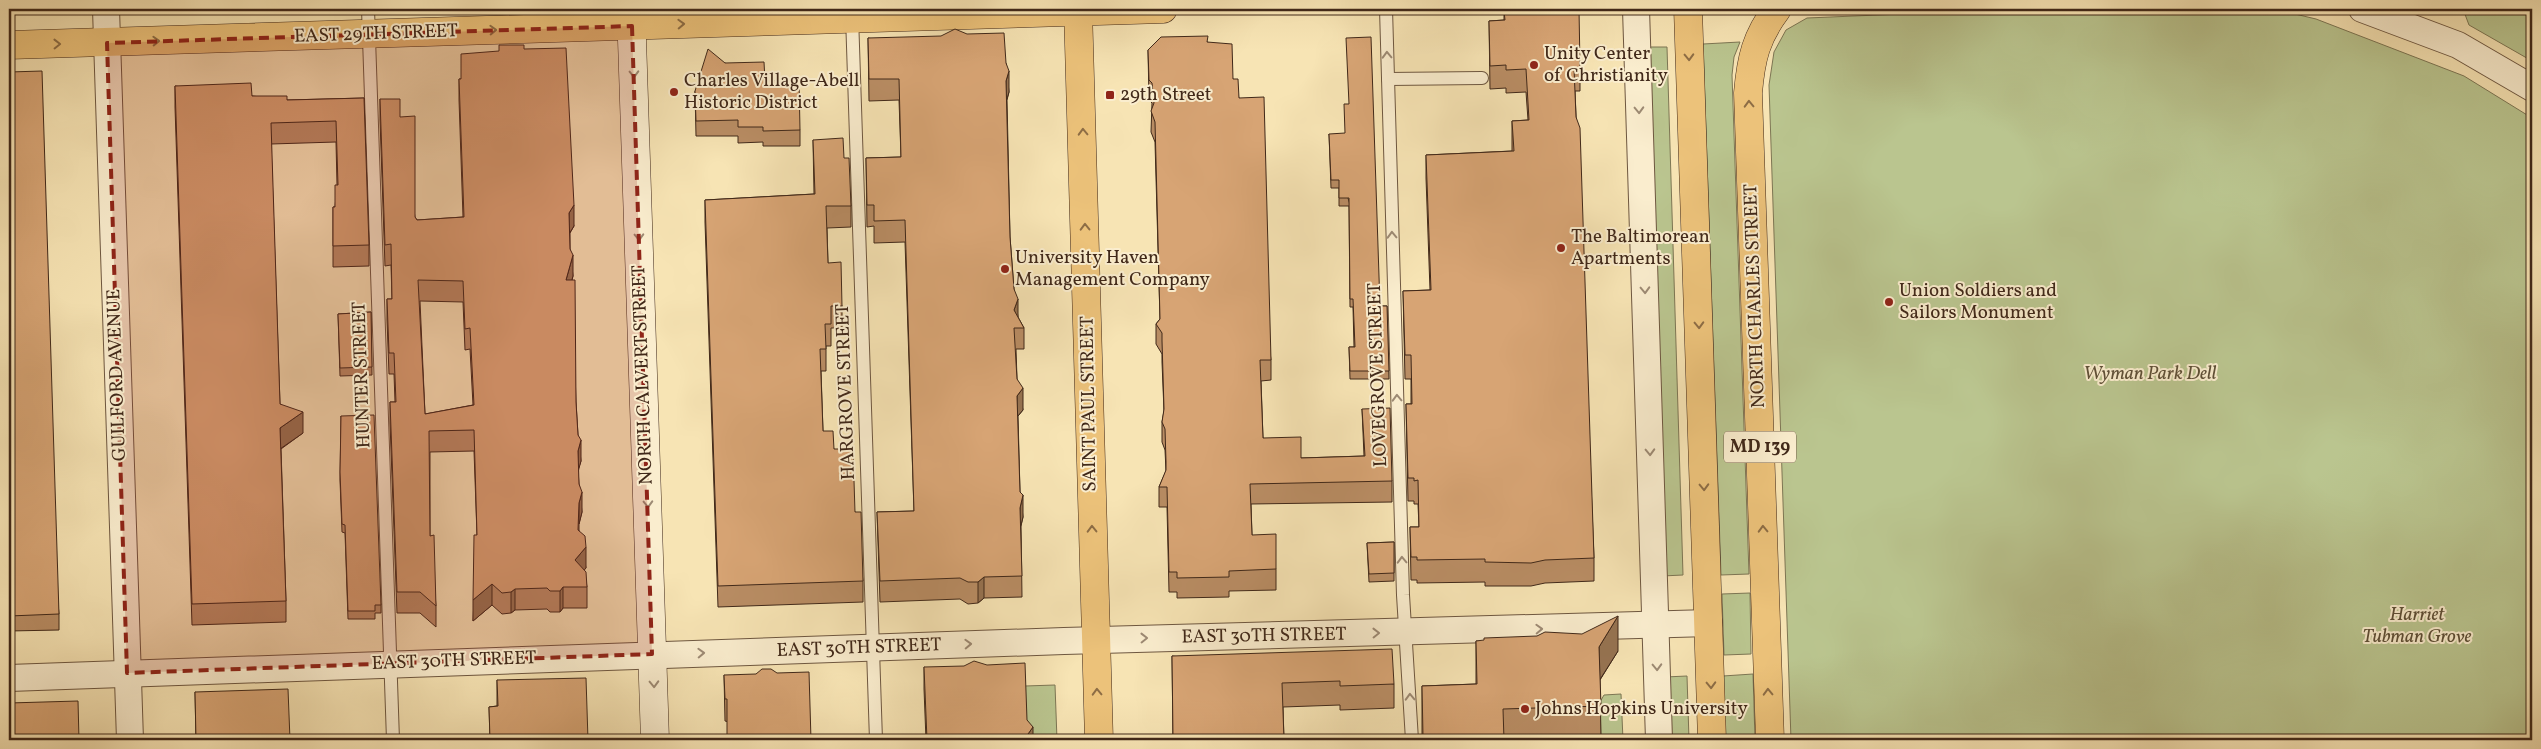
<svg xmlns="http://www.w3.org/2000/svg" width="2541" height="749" viewBox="0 0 2541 749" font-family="Vollkorn,serif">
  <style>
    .green { fill: #bac58f; stroke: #7d7654 }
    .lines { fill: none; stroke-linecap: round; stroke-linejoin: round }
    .lane-casing { stroke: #6e5740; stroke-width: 14 }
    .street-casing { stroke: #6e5740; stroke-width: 28 }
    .secondary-casing { stroke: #402819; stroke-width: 29 }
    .primary-casing { stroke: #402819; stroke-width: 29 }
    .lane { stroke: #faedce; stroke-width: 12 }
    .street { stroke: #faedce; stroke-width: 26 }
    .secondary { stroke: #faedce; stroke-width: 28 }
    .primary { stroke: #ecc27a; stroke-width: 28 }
    .wall { fill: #b98d64; stroke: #402819; fill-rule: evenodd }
    .shaded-wall { fill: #967351; stroke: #402819 }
    .building { fill: #d7a474; stroke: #402819; fill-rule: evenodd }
    .oneway { stroke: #8d6d45 }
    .oneway2 { stroke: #9d8a74 }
    .marked { fill: #8f2418; fill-opacity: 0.2; stroke: #8f2418; stroke-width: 4; stroke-dasharray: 10 6; stroke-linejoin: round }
    .poi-dot { fill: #8f2418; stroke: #faedce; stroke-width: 2 }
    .labels { text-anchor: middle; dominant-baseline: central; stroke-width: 4; stroke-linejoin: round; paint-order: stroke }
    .shield { fill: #faedce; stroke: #78634f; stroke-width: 1 }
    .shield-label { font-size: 18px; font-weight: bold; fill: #402819 }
    .street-label { font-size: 19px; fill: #402819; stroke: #faedce }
    .poi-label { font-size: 19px; fill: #402819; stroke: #faedce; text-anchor: start }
    .park-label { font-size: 19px; font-style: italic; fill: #5e4f36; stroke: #faedce }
  </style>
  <rect width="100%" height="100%" fill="#f7e4b4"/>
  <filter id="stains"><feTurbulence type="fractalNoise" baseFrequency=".004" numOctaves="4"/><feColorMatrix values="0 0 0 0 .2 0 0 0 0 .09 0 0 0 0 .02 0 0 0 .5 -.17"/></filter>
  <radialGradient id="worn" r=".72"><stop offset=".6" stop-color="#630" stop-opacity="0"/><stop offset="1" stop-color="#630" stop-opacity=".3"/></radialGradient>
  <!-- green -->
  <g class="green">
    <polygon points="2020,9 2274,9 2316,19 2464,76 2532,118 2532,740 1791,740 1769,85 1774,52 1786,30 1807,18"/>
    <polygon points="2463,9 2532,9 2532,61 2469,25"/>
    <polygon points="1740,42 1734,57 1732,75 1749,574 1721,575 1703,44"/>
    <polygon points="1646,47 1667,47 1683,575 1662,576"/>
    <polygon points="1750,593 1751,654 1724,655 1722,594"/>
    <polygon points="1753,674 1755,740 1725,740 1723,676"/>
    <polygon points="1687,676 1689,740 1667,740 1665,677"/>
    <polygon points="1055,685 1057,740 1027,740 1025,686"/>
    <polygon points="1621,694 1623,740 1596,740 1601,740 1600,702 1604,695"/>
  </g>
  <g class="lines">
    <!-- lane casing -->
    <g class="lane-casing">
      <g id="lane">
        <polyline points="368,9 393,740"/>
        <polyline points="1386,9 1403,595 1412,740"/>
        <polyline points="852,16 876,740"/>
        <polyline points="1388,79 1482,78"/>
      </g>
    </g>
    <!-- street casing -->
    <g class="street-casing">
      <g id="street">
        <polyline points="106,9 130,740"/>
        <polyline points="1636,9 1659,740"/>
        <polyline points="2362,9 2458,45 2532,88"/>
        <polyline points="9,678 1064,641 1709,623"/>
      </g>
    </g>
    <!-- secondary casing -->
    <g class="secondary-casing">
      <polyline id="secondary" points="631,9 655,740"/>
    </g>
    <!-- primary casing -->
    <g class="primary-casing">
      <g id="primary">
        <polyline points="1078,9 1099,740"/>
        <polyline points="1688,9 1712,740"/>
        <polyline points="9,45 1163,9"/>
        <path d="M1770,740L1748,93C1751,58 1756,37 1777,9"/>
      </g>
    </g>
    <!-- lane -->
    <use href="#lane" class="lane"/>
    <!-- street -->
    <use href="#street" class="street"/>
    <!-- secondary -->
    <use href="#secondary" class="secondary"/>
    <!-- primary -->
    <use href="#primary" class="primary"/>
  </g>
  <!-- wall -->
  <g class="wall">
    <polygon points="1504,11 1580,67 1580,91 1575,91 1594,558 1594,581 1545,583 1531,586 1485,586 1485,582 1417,583 1417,580 1411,580 1410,527 1419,527 1418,504 1414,504 1414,501 1408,501 1406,404 1411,404 1411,379 1405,379 1403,291 1430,290 1426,178 1426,155 1512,151 1512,121 1528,120 1526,92 1506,93 1506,88 1490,89 1489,21 1504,20"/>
    <polygon points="868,38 1006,63 1009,92 1007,100 1010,237 1014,289 1018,317 1024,328 1024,349 1016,349 1017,379 1023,410 1018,416 1020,492 1023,517 1021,526 1022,597 984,598 978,603 968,604 960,599 880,602 877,512 914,511 905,242 874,243 874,226 867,227 866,158 901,157 899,100 869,101"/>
    <polygon points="1208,42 1233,79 1239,98 1271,360 1271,380 1261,381 1263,438 1301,458 1364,456 1362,409 1392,481 1392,502 1251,504 1252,535 1276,569 1276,590 1229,591 1229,597 1177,598 1177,592 1169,592 1167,507 1159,507 1159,487 1166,471 1165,450 1162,442 1162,422 1164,411 1162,362 1162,354 1156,344 1156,324 1160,319 1155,142 1151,132 1152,103 1149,100 1148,50"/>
    <path d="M524,49L574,226L570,233V249L573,276L572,280L576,402L578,435L581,461L578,470L579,484L582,512L579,524V530L586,568L584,570L587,587V608H563L560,612H550L547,609L515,610L511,613L502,614L492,605L473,621L477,535L474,451L430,452V536L436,606V627L420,613H397L390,423V402H395L394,374H389L387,320V299H392L391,265L385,266L380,120V99L400,117L415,217L417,220L463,217L459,100V79H461ZM420,301L463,302L465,350L470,349L473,405L425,414Z"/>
    <polygon points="725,63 765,81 800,130 800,146 763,146 763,142 738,143 738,136 696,136 695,91"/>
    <polygon points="9,72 59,614 59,630 9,631"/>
    <polygon points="175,86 252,96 287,100 364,98 369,245 369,266 333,267 333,207 335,207 337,185 336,142 271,144 280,404 303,433 281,449 286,601 286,622 192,625 175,107"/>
    <polygon points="1329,134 1380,306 1387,306 1389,379 1350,379 1349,347 1354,347 1353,307 1350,307 1349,206 1339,206 1339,188 1331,188"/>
    <polygon points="813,140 844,158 851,206 851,227 827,228 828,263 842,306 842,328 831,328 831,346 826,346 826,371 821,371 823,431 834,449 855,512 863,581 863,602 718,607 705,222 705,200 814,194"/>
    <polygon points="371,312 372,375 340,376 338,314"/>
    <polygon points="341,416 381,605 381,613 375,613 375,619 348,619 345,533 342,532 340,480"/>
    <polygon points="1394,542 1394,581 1369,582 1367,543"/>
    <polygon points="1476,641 1618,651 1600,680 1601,740 1422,740 1422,686 1476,684"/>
    <polygon points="1172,656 1394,684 1394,708 1340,710 1340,705 1283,707 1284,740 1173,740"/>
    <polygon points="924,667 1027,720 1033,740 926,740 924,689"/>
    <polygon points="724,675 811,740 725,721"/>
    <polygon points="497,680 588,740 490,740 489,707 497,706"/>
    <polygon points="195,692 290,740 196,740"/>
  </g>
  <!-- shaded-wall -->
  <g class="shaded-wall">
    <polygon points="1009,71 1009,92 1006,102 1006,81"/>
    <polygon points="574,205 574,226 569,234 569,213"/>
    <polygon points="573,255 573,276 566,301 566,280"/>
    <polygon points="1018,299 1018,320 1014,310"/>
    <polygon points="1023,388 1023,410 1017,417 1017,396"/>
    <polygon points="303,412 303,433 280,449 280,428"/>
    <polygon points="581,440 581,461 578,472 578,451"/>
    <polygon points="582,492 582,512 579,524 579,503"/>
    <polygon points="1023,495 1023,517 1020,529 1020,508"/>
    <polygon points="586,547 586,568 575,581 575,560"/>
    <polygon points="984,577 984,598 978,603 978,582"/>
    <polygon points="492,584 492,605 473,621 473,600"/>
    <polygon points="563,587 563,608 560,612 560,591"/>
    <polygon points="515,589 515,610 511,613 511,592"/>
    <polygon points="1618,616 1618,651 1599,681 1599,647"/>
    <polygon points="1033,727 1033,740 1028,740 1028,734"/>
  </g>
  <!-- building -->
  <g class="building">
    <polygon points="1579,9 1580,67 1574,68 1576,117 1580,128 1594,558 1545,560 1531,563 1485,562 1485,559 1417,560 1417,557 1411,557 1410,527 1419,527 1418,480 1414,481 1414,478 1408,478 1406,404 1412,404 1411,355 1405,355 1403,291 1431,290 1426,155 1514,151 1512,121 1529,120 1526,69 1506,70 1506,65 1490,66 1489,21 1505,20 1504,11"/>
    <polygon points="955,29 967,34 1004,33 1006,63 1009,71 1006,81 1010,237 1014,289 1018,299 1014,310 1024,328 1014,328 1017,379 1023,388 1017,396 1020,492 1023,495 1020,508 1022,576 984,577 978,582 968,582 960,578 880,581 877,512 914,511 905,220 874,221 874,205 867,205 866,158 901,157 899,79 869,79 868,38 941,36"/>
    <polygon points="1208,36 1207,42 1232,44 1233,79 1238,79 1239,98 1264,97 1271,360 1260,360 1263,438 1301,437 1301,458 1365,456 1362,409 1390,408 1392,481 1250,484 1252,535 1276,534 1276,569 1229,571 1229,577 1177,578 1177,572 1169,572 1167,487 1159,487 1166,470 1166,462 1165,429 1162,422 1164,409 1162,341 1162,333 1156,324 1160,319 1155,122 1151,111 1154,103 1152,83 1149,80 1148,50 1161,37"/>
    <polygon points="1371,37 1380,306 1387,306 1389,371 1350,371 1349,347 1355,347 1353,299 1350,299 1349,198 1339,198 1339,180 1331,180 1329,134 1345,133 1344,104 1349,104 1346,38"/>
    <path d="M499,45H524V49L566,48L574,205L569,213L570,249L573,255L566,280H575L576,402L578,435L581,440L578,451L579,484L582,492L579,503L578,530L585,536L586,547L575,560L586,572L587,587H563L560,591H550L547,588L515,589L511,592L502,593L492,584L473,600L474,535H477L474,430L429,431L430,536L434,535L436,606L420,592H397L390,402H396L394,353H389L387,299H392L391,244L385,245L380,99H400V117L415,116V217L417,220L464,217L459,79H461V54L499,51ZM418,280L463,281L465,329L470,328L474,405L425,414Z"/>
    <polygon points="708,49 725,63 764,62 765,81 799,80 800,130 763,131 763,127 738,127 738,120 696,121 695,91"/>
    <polygon points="42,71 59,614 9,616 9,72"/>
    <polygon points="251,83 252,96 287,96 287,100 364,98 369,245 333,246 333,207 335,207 335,185 338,185 336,121 271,123 280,404 303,412 280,428 286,601 192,604 175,86"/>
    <polygon points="843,138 844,158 849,158 851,206 826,206 828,263 841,262 842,306 831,306 831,324 825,324 826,349 820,349 823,431 833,431 834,449 853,449 855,512 861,512 863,581 718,586 705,200 815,194 813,140"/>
    <polygon points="371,312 372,367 340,368 338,314"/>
    <polygon points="374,415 381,605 375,605 375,611 348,611 345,525 342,524 340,472 341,416"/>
    <polygon points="1394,542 1394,573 1369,574 1367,543"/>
    <polygon points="1618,616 1599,647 1601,706 1503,709 1504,740 1440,740 1440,736 1423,736 1422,686 1477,684 1476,641 1484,640 1484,638 1537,636 1545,632 1582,634"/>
    <polygon points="1392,649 1394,684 1340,686 1340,681 1282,683 1284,740 1175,740 1173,737 1172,656"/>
    <polygon points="974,661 987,665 1025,663 1027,720 1033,727 1028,734 1028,740 927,740 924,667 964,666"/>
    <polygon points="762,669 771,669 777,673 809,672 811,740 727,740 727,699 725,699 724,675 756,674"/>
    <polygon points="586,678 588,740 490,740 489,707 498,706 497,680"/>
    <polygon points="288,689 290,740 196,740 195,692"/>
    <polygon points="78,701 79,740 9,740 9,703"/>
  </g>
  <!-- one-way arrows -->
  <defs><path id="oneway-chevron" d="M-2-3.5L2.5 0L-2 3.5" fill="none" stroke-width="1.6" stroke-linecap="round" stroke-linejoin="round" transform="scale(1.25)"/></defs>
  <g class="oneway">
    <use href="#oneway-chevron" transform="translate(681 24) rotate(-2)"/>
    <use href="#oneway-chevron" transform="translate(493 30) rotate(-2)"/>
    <use href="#oneway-chevron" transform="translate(156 41) rotate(-2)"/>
    <use href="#oneway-chevron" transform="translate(57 44) rotate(-1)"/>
    <use href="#oneway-chevron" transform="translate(1689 57) rotate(88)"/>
    <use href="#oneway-chevron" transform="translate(1749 104) rotate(-92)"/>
    <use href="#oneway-chevron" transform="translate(1083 132) rotate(-92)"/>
    <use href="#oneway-chevron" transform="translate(1085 227) rotate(-91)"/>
    <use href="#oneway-chevron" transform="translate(1699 325) rotate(88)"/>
    <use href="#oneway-chevron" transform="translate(1704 487) rotate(88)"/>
    <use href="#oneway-chevron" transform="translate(1092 529) rotate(-91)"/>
    <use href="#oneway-chevron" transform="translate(1763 529) rotate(-92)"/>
    <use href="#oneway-chevron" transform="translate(1711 685) rotate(88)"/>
    <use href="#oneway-chevron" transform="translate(1097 692) rotate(-92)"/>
    <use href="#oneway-chevron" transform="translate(1768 692) rotate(-92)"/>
  </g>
  <g class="oneway2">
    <use href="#oneway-chevron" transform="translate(1387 55) rotate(-92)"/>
    <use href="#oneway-chevron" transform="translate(634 74) rotate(88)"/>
    <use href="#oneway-chevron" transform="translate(1639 110) rotate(88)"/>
    <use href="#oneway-chevron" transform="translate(1392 235) rotate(-92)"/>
    <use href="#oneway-chevron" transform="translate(639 237) rotate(88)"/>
    <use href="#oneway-chevron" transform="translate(1645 290) rotate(88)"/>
    <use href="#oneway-chevron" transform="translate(1397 398) rotate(-92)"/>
    <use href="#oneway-chevron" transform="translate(1650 452) rotate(88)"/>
    <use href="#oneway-chevron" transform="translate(648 504) rotate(88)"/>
    <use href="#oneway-chevron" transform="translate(1402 560) rotate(-92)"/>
    <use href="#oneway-chevron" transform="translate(1539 629) rotate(-2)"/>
    <use href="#oneway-chevron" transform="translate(1376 633) rotate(-1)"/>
    <use href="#oneway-chevron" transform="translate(1144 638) rotate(-1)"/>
    <use href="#oneway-chevron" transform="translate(968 644) rotate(-2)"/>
    <use href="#oneway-chevron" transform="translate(701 653) rotate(-2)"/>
    <use href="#oneway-chevron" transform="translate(1657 667) rotate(88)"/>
    <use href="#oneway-chevron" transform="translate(654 684) rotate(88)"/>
    <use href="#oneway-chevron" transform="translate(1410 697) rotate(-92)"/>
  </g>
  <!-- marked area -->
  <path class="marked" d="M632,26L652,654L127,673L107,43Z"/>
  <!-- markers -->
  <g class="poi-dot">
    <circle cx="1534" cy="65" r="5"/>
    <circle cx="674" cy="92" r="5"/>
    <rect x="1105" y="90" width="10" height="10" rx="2.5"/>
    <circle cx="1561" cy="248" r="5"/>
    <circle cx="1005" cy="269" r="5"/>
    <circle cx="1889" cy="302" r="5"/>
    <circle cx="1525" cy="709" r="5"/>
  </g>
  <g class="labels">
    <!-- shield labels -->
    <rect class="shield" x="1724" y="431.5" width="72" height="31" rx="4"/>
    <g class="shield-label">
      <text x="1760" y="447">MD 139</text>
    </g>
    <!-- street labels -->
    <g class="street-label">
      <text transform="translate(376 34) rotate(-2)">EAST 29TH STREET</text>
      <text transform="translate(1755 296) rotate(-92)">NORTH CHARLES STREET</text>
      <text transform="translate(117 375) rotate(-92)">GUILFORD AVENUE</text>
      <text transform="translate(362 375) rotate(-92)">HUNTER STREET</text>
      <text transform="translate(643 375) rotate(-92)">NORTH CALVERT STREET</text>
      <text transform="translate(1378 375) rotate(-92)">LOVEGROVE STREET</text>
      <text transform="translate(846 392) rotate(-92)">HARGROVE STREET</text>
      <text transform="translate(1089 404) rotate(-91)">SAINT PAUL STREET</text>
      <text transform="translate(1264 636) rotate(-1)">EAST 30TH STREET</text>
      <text transform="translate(859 648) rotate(-2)">EAST 30TH STREET</text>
      <text transform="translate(454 661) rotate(-2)">EAST 30TH STREET</text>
    </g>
    <!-- poi labels -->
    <g class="poi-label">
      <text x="1544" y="54">Unity Center<tspan x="1544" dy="22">of Christianity</tspan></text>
      <text x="684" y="81">Charles Village-Abell<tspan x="684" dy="22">Historic District</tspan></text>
      <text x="1120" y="95">29th Street</text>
      <text x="1571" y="237">The Baltimorean<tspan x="1571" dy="22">Apartments</tspan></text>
      <text x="1015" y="258">University Haven<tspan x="1015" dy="22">Management Company</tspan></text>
      <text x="1899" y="291">Union Soldiers and<tspan x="1899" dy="22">Sailors Monument</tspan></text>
      <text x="1535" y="709">Johns Hopkins University</text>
    </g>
    <!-- park labels -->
    <g class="park-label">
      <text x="2150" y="374">Wyman Park Dell</text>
      <text x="2417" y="615">Harriet<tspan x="2417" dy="22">Tubman Grove</tspan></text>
    </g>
  </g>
  <!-- margin -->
  <rect width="2541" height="749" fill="none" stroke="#f7e4b4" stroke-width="30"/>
  <rect x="10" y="10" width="2521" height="729" fill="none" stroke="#402819" stroke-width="2.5"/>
  <rect x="15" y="15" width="2511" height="719" fill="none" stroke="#402819"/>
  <rect width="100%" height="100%" filter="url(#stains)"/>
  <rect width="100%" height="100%" fill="url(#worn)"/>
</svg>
